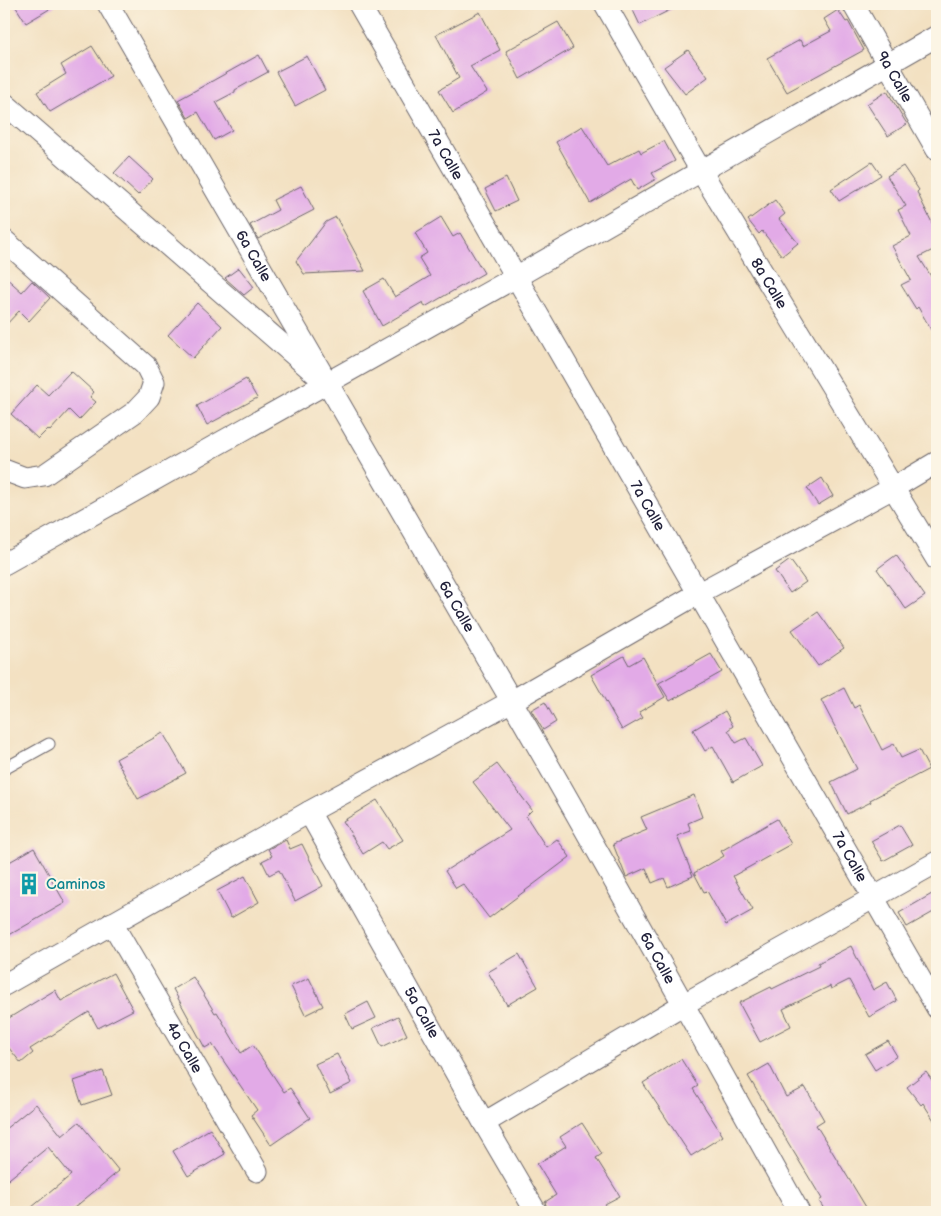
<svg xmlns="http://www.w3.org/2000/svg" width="941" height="1216" viewBox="0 0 941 1216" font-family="'Balsamiq Sans',sans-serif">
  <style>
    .building { fill: #e2aae7 }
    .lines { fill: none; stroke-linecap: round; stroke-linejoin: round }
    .lane-casing { stroke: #6b656a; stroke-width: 13 }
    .street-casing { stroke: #6b656a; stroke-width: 23 }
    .lane { stroke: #fff; stroke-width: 11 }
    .street { stroke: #fff; stroke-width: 21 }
    .labels { text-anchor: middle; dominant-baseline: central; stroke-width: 4; stroke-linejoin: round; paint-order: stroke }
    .street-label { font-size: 15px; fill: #22223b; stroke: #fcf5e5 }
    .culture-label { font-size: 15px; fill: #0d838f; stroke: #fcf5e5; text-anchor: start }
  </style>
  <rect width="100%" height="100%" fill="#fcf5e5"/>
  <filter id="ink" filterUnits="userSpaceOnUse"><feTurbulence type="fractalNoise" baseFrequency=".02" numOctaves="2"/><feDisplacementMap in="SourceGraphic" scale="10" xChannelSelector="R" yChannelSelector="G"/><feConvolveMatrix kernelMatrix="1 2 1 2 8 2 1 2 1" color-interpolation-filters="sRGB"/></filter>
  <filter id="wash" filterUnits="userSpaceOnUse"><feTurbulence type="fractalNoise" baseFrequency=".0096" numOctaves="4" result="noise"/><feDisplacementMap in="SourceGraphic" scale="20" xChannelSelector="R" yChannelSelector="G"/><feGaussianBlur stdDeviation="1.12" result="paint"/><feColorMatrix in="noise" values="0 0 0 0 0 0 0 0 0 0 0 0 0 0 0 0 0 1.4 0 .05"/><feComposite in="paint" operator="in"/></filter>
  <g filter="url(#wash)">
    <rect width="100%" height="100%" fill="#f3e1c2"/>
    <g id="blocks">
      <!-- building -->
      <g class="building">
        <polygon points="14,4 58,4 26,23"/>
        <polygon points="630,4 682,4 640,25"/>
        <polygon points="838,10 846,22 848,21 864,50 787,92 767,58 800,40 803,46 831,31 824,19"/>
        <polygon points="480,12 500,50 470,66 487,92 453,113 439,90 459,78 436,35"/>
        <polygon points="558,22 573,48 520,79 506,51"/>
        <polygon points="92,46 111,76 50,112 37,92 66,74 61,65"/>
        <polygon points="688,50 708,77 685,94 664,67"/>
        <polygon points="259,55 268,72 235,90 235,92 216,102 232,130 214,140 198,112 188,118 178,100"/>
        <polygon points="307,56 325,90 295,106 276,72"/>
        <polygon points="887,91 907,124 888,136 867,104"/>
        <polygon points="582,126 607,166 639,149 641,153 664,141 675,161 652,173 656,179 637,190 631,179 590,203 556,142"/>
        <polygon points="129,157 153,179 138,195 114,173"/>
        <polygon points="872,162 881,175 839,201 831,189"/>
        <polygon points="903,166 919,190 917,192 937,233 937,248 919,257 937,286 937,340 918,307 916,309 901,285 911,280 892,246 911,236 898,210 906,206 887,176"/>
        <polygon points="506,178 517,201 496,211 485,189"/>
        <polygon points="301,186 314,210 258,239 250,225 278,210 273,200"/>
        <polygon points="775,200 785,214 779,219 798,243 782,256 762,231 759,234 748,220"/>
        <polygon points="336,217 365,271 304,274 296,261 326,222"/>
        <polygon points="441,217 453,237 460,233 484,273 425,307 423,302 382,326 363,291 384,279 395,297 430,276 419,258 427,253 415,233"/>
        <polygon points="239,268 254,287 244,295 225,278"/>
        <polygon points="4,276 22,292 32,281 50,298 29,321 19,311 4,327"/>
        <polygon points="197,303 222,326 193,358 168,335"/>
        <polygon points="71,371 94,392 90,397 96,402 79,420 69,410 50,431 48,429 38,439 11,414 37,385 48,395"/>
        <polygon points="246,379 257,398 207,425 197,406"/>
        <polygon points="822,478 833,496 818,505 807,488"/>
        <polygon points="896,555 925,596 906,609 877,569"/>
        <polygon points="790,560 806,582 790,593 775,571"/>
        <polygon points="818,612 844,648 818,666 792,630"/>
        <polygon points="711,654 722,672 670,701 659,683"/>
        <polygon points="624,656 629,665 643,657 665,697 639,712 643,718 622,730 591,675"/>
        <polygon points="844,688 854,708 859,705 882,750 894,744 901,758 919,750 929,769 870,800 871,802 847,814 831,782 857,769 821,700"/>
        <polygon points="545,702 556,722 543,730 531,710"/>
        <polygon points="725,711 733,726 728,730 736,743 746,738 762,766 733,782 713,746 705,751 693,730"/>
        <polygon points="163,733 186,773 138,799 116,759"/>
        <polygon points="497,764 532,810 526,816 546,847 557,839 570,857 489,918 463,884 456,888 445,871 510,830 473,782"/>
        <polygon points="694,795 702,817 688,823 691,831 677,836 693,876 668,887 664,878 652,883 646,868 626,877 613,844 647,830 641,817"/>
        <polygon points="377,800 403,840 387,849 382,842 363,854 343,821"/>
        <polygon points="777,819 791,844 733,876 753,910 726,925 707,891 704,892 694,873 724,856 721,851"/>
        <polygon points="900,825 912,845 883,861 871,841"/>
        <polygon points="286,840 290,849 302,844 323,886 295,901 279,870 269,875 262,861 272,856 268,849"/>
        <polygon points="34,848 65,903 4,938 4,865"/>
        <polygon points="245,876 259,902 231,918 217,891"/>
        <polygon points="937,891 937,910 907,927 899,913"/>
        <polygon points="851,946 873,990 887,982 897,1001 869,1017 849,980 831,989 830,986 783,1009 791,1026 760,1042 739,1003 771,987 772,989 819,966 818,963"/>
        <polygon points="519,954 538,987 507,1005 488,972"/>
        <polygon points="113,973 133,1010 98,1028 89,1012 30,1049 33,1053 21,1063 4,1042 4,1021 55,990 61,1001"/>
        <polygon points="193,977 215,1013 217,1012 241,1053 253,1045 284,1092 290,1088 310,1118 271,1145 251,1115 257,1110 212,1044 205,1048 173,989"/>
        <polygon points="309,978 323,1006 305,1015 291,986"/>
        <polygon points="368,1002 376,1018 352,1029 345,1014"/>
        <polygon points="398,1016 407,1035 382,1047 373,1028"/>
        <polygon points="888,1041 897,1056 875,1070 865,1054"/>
        <polygon points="337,1054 352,1083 330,1094 315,1064"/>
        <polygon points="681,1059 698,1086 693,1089 723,1136 691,1156 643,1083"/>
        <polygon points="769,1064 786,1097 805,1087 824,1120 816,1125 869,1212 826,1212 819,1201 822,1199 748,1076"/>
        <polygon points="103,1071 112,1095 82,1105 74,1081"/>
        <polygon points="926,1072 937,1087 937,1125 923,1103 921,1105 907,1087"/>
        <polygon points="36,1104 62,1136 79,1122 119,1171 69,1212 26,1212 71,1175 48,1147 4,1183 4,1130"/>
        <polygon points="582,1123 602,1154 596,1158 620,1196 605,1204 610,1212 548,1212 545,1202 556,1195 537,1164 566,1146 560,1137"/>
        <polygon points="210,1129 225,1154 188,1176 173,1151"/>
      </g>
    </g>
  </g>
  <g filter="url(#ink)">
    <use href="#blocks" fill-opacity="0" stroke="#6b656a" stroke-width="1"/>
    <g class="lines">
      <!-- lane casing -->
      <g class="lane-casing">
        <polyline id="lane" points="4,769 49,744"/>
      </g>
      <!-- street casing -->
      <g class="street-casing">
        <g id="street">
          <path id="s1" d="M108,4C242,236 377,468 511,700C609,869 704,1041 799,1212"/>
          <path id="s2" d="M359,4L937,1008"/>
          <path id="s3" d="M605,4L701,171L937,560"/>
          <path id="s4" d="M853,4L937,150"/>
          <polyline points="4,103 315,373"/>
          <polyline points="4,240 146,366 154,382 149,397 135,412 44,475 25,478 4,470"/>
          <polyline points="4,564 516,277 937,36"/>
          <path id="s5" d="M309,812L484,1123L536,1212"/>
          <path id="s6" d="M112,923L257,1171"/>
          <polyline points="4,985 309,812 512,701 699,593 895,487 937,462"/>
          <polyline points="484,1123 684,1004 937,862"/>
        </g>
      </g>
      <!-- lane -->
      <use href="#lane" class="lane"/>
      <!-- street -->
      <use href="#street" class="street"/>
    </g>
  </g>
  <!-- icons -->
  <defs>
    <g id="building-bare" transform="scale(1.725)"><path d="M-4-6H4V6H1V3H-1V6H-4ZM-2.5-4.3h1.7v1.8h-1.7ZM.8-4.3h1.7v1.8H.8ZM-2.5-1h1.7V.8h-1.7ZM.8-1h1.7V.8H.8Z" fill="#0f9aa8" stroke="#fcf5e5" stroke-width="2.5" paint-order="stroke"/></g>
  </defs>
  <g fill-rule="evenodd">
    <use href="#building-bare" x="29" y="884"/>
  </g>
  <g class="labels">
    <!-- street labels -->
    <g class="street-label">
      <text stroke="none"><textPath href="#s4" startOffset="84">9a Calle</textPath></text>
      <text stroke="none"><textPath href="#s2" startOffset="174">7a Calle</textPath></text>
      <text stroke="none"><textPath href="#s1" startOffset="291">6a Calle</textPath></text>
      <text stroke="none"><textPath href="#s3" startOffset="324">8a Calle</textPath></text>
      <text stroke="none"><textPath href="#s2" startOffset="579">7a Calle</textPath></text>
      <text stroke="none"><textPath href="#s1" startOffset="696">6a Calle</textPath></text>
      <text stroke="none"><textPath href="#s2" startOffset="984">7a Calle</textPath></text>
      <text stroke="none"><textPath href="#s1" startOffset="1101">6a Calle</textPath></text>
      <text stroke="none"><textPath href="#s5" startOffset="230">5a Calle</textPath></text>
      <text stroke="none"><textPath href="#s6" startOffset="144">4a Calle</textPath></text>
    </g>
    <!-- culture labels -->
    <g class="culture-label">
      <text x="46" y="884">Caminos</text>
    </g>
  </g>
  <!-- margin -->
  <rect width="941" height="1216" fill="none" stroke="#fcf5e5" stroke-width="20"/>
</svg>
